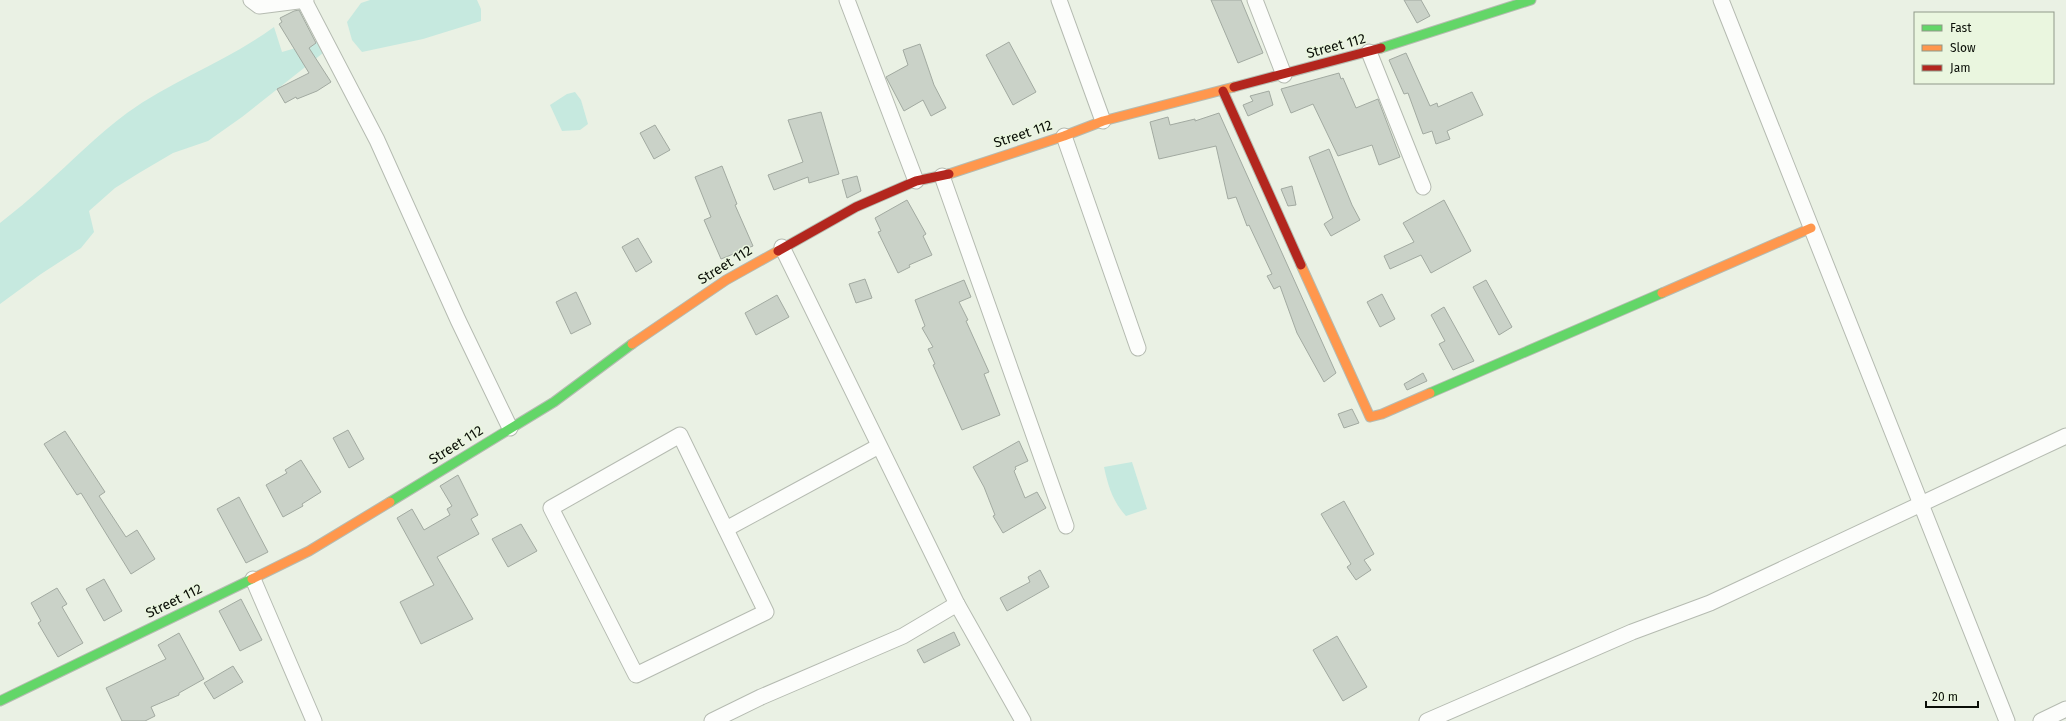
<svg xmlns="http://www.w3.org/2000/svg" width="2066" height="721" viewBox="0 0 2066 721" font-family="'Fira Sans',sans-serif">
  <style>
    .water { fill: #c6e9df }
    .building { fill: #cad2c8; stroke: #a2aaa1 }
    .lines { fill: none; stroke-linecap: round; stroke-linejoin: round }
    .street-casing { stroke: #b5bbb1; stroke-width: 17 }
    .fast-casing { stroke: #b5bbb1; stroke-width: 11 }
    .slow-casing { stroke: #b5bbb1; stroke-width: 11 }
    .jam-casing { stroke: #b5bbb1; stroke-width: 11 }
    .street { stroke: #fcfdfb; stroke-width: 15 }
    .fast { stroke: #63d668; stroke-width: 9 }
    .slow { stroke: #ff974d; stroke-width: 9 }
    .jam { stroke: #b3261e; stroke-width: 9 }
    .labels { text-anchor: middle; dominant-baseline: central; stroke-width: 3; stroke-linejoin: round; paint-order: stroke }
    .street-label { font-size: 14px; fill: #0a0e07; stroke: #eaf6df }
  </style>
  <rect width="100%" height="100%" fill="#eaf1e4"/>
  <!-- water -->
  <g class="water">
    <polygon points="370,0 477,0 481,9 481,21 423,39 362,52 352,40 347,22 361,3"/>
    <path d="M274,27L282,52L320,41L323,53L242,117L208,141L173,153L139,173L115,188L89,211L94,232L81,248L41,274L0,304V223C15,211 30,199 44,186C72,161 97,135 127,113C173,80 228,61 274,27Z"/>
    <polygon points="575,92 581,100 588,124 580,130 562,131 550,105 567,94"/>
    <path d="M1132,462L1147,509L1126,516C1113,502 1108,486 1104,467Z"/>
  </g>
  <!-- building -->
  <g class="building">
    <polygon points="1211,0 1241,0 1263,53 1238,63"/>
    <polygon points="1404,0 1421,0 1430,16 1417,23"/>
    <polygon points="299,10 316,43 309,48 331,82 317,91 297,99 296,97 285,103 277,89 309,73 279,24 282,22 280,18 294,11"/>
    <polygon points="1009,42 1036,92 1013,105 986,55"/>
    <polygon points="920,44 934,85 946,108 931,116 923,100 904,111 886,77 908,65 903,50"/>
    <polygon points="1406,53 1430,106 1437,103 1438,107 1472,92 1483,115 1447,131 1450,139 1436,144 1432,131 1423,134 1408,93 1404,94 1389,60"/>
    <polygon points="1339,73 1341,79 1343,78 1356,108 1378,99 1400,157 1379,165 1372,145 1338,156 1313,104 1291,113 1281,89"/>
    <polygon points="1269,91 1273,105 1248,116 1243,105 1253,101 1250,96"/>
    <polygon points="821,112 839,174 809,183 808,177 774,190 768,175 803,162 788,120"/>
    <polygon points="1219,113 1336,373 1324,382 1297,333 1280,286 1274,289 1267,276 1272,274 1249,225 1247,226 1236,197 1228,199 1216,146 1159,159 1150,122 1168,117 1170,125 1195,119 1195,121"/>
    <polygon points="655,125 670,150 654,159 640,133"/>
    <polygon points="1329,149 1352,205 1360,220 1331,236 1324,224 1333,218 1309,157"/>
    <polygon points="722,166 737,204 735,205 753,246 721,259 704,220 711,217 695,177"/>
    <polygon points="857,176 861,191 847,198 842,180"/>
    <polygon points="1292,186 1296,205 1288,206 1281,189"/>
    <polygon points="907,200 926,234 923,236 932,255 909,265 910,267 898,273 878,232 881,231 875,218"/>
    <polygon points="1444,200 1471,251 1431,273 1421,255 1390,269 1384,256 1414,242 1403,223"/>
    <polygon points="638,238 652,262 636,272 622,247"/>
    <polygon points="865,279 872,298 856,303 849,284"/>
    <polygon points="964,280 971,297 959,302 968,320 966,321 989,372 984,374 1000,415 962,430 933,365 935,364 928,349 933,347 922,328 925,326 915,300"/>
    <polygon points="1486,280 1512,327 1499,335 1473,287"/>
    <polygon points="576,292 591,324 571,334 556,302"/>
    <polygon points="1382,294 1395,319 1380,327 1367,302"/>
    <polygon points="777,295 789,317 756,335 745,313"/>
    <polygon points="1444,307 1474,361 1453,370 1439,344 1445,341 1431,315"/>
    <polygon points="1423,373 1427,381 1407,390 1404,384"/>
    <polygon points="1352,409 1359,423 1344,428 1338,414"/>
    <polygon points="348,430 364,459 349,468 333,438"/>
    <polygon points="65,431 105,492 99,496 126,537 137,530 155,559 131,574 81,493 77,495 44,444"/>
    <polygon points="1019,441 1028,461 1015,467 1016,469 1014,471 1025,498 1037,492 1046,508 1003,533 993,516 995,515 984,487 973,467"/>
    <polygon points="301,460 321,492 302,504 303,506 283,517 266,485 287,473 285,470"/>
    <polygon points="458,475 478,515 471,519 479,534 437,557 473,619 421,644 400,602 434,585 397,518 412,509 424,530 450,515 447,509 452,506 440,486"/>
    <polygon points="239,497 268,552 246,563 217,509"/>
    <polygon points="1344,501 1374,554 1364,560 1371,570 1356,580 1347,567 1351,564 1321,514"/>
    <polygon points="521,524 537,551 508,567 492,539"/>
    <polygon points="1040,570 1049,587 1007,611 1000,598 1030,582 1028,577"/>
    <polygon points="104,579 122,611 104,621 86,589"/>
    <polygon points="57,588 67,604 62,607 83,643 58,657 38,623 41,621 31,603"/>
    <polygon points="241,599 262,640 240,651 219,611"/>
    <polygon points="954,632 960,645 924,663 917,650"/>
    <polygon points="179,633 204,679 179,693 179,695 151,707 155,716 145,721 122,721 106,688 166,659 158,645"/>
    <polygon points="1337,636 1367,687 1343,701 1313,650"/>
    <polygon points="233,666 243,682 214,699 204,683"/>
  </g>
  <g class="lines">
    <!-- street casing -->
    <g class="street-casing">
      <g id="street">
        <polyline points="251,0 259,6 306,0"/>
        <polyline points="304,0 377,140 458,320 510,428"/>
        <polyline points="847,0 916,181"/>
        <polyline points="1059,0 1103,121"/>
        <polyline points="1255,0 1284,75"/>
        <polyline points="1721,0 2007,721"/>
        <polyline points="1369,52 1423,187"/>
        <polyline points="1064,136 1138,348"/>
        <polyline points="942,176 1066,526"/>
        <polyline points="782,247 957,604 1023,721"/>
        <polygon points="680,435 766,612 636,675 551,508"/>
        <polyline points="726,529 879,446"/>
        <polyline points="253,579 314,721"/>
        <polyline points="712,721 761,697 903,636 957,604"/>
        <polyline points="1427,721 1632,632 1710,603 2066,436"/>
        <polyline points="2041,721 2066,709"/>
      </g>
    </g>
    <!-- fast casing -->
    <g class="fast-casing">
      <g id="fast">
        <polyline points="1381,48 1531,0"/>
        <polyline points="1430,393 1662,293"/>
        <polyline points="390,502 554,402 632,344"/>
        <polyline points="0,701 252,579"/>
      </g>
    </g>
    <!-- slow casing -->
    <g class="slow-casing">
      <g id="slow">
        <polyline points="949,174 1064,136 1103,121 1234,87"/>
        <polyline points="1301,265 1370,417 1382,414 1430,393"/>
        <polyline points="1662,293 1811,228"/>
        <polyline points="632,344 726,280 778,251"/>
        <polyline points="252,579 309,551 390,502"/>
      </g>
    </g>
    <!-- jam casing -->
    <g class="jam-casing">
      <g id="jam">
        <polyline points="1234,87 1381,48"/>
        <polyline points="1223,91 1301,265"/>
        <polyline points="778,251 856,207 916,181 949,174"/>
      </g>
    </g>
    <!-- street -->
    <use href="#street" class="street"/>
    <!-- fast -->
    <use href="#fast" class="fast"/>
    <!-- slow -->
    <use href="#slow" class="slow"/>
    <!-- jam -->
    <use href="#jam" class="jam"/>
  </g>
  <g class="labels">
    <!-- street labels -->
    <g class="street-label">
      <text transform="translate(1336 46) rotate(-15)">Street 112</text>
      <text transform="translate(1023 134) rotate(-18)">Street 112</text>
      <text transform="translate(725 265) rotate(-32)">Street 112</text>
      <text transform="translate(456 445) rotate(-32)">Street 112</text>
      <text transform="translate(174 601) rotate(-26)">Street 112</text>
    </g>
  </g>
  <!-- legend -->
  <rect x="1914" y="12" width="140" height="72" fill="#eaf6df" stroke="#909989"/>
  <rect x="1922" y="25" width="20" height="6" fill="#63d668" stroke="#909989"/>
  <text x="1950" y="32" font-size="12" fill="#0a0e07">Fast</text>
  <rect x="1922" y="45" width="20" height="6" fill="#ff974d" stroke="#909989"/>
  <text x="1950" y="52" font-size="12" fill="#0a0e07">Slow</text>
  <rect x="1922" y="65" width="20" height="6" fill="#b3261e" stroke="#909989"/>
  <text x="1950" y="72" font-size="12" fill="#0a0e07">Jam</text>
  <!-- scale -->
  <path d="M1926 701v6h52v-6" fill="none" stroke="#0a0e07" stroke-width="2"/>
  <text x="1932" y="701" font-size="12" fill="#0a0e07" stroke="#eaf6df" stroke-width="3" paint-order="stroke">20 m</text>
</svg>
